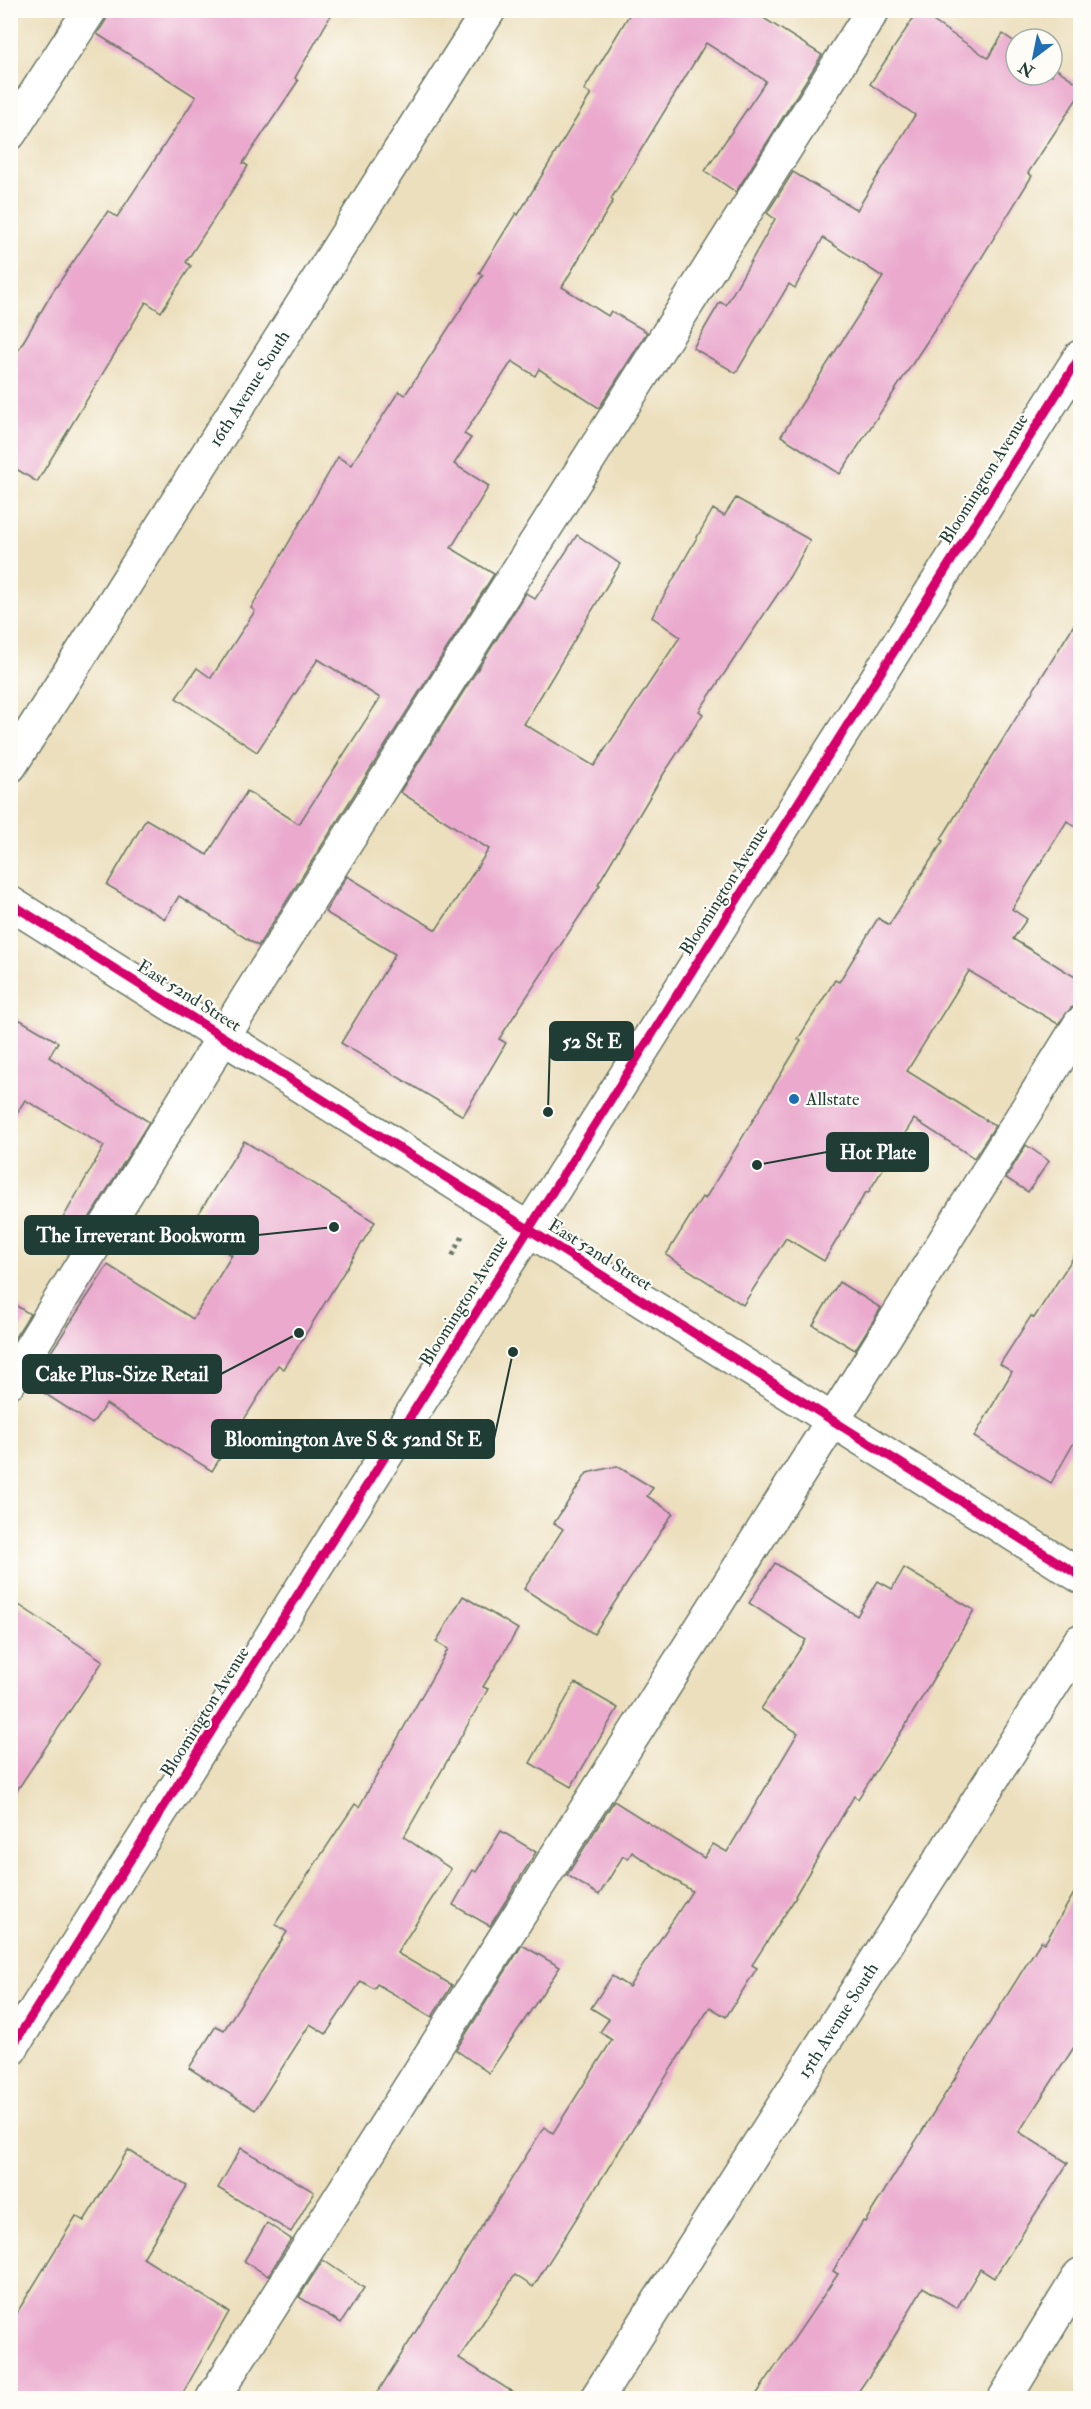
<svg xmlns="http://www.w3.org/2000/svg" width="1091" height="2409" viewBox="0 0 1091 2409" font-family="'IM FELL Double Pica',serif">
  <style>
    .building { fill: #eaa9cd }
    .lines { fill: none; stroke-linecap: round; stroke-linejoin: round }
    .minor-casing { stroke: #677664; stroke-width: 36 }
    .path { stroke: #677664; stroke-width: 4; stroke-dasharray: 4.5 4.5; stroke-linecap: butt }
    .minor { stroke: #fff; stroke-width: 33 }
    .cycleway-casing { stroke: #fdfcf7; stroke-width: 13 }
    .cycleway { stroke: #d6006c; stroke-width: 9 }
    .poi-dot { fill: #1f6fb2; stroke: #fdfcf7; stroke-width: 2 }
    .labels { text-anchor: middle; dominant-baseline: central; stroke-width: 4.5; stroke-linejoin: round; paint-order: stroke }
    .street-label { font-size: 18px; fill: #1f3d34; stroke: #fdfcf7 }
    .poi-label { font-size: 18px; fill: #1f3d34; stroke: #fdfcf7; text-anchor: start }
    .leader { fill: none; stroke: #1f3d34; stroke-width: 2 }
    .callout-dot { fill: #1f3d34; stroke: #fdfcf7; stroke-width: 2 }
    .callout { fill: #1f3d34; stroke: #1f3d34; stroke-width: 2 }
    .callout-label { font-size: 20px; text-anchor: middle; font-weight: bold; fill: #fff }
  </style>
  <rect width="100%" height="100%" fill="#fdfcf7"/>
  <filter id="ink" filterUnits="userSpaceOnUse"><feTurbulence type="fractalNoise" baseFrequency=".0167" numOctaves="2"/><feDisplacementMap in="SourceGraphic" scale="12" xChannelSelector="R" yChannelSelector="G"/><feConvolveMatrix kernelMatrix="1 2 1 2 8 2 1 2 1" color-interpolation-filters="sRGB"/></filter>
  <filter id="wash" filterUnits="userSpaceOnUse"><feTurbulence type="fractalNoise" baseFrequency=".008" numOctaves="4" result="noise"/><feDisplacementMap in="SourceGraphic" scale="24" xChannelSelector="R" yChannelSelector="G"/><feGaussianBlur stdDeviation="1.35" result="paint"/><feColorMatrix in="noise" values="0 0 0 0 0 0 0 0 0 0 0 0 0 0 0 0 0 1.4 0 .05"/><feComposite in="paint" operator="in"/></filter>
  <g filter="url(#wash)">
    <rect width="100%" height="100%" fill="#ecdfbd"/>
    <g id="blocks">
      <!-- building -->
      <g class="building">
        <polygon points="109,10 334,10 295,78 298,81 243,163 248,166 186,262 191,266 161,312 146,302 37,482 10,465 10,364 52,293 108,211 117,217 196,97 97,34 106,20"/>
        <polygon points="632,10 751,10 822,55 736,192 705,171 766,81 706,43 611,199 613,201 562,287 608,316 611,311 647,332 599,408 539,369 535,376 512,361 464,434 471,438 454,464 489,486 451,548 494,574 258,946 179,896 165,919 107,885 146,819 207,855 247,791 299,824 380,698 318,659 257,752 176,698 197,668 211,678 255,611 251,608 338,457 351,465 399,391 405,395 483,275 479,273 516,213 518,215 591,94 584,90"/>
        <polygon points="918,11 988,58 1003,34 1016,43 1016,75 1052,75 1052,66 1080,85 1080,94 1028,173 1032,176 974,270 840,474 781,436 883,277 823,238 795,288 789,284 736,373 693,348 720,302 726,305 775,219 767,213 793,172 857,210 915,115 870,84"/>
        <polygon points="736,498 810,540 790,576 699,711 703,714 661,778 598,884 600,885 499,1039 506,1043 463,1116 341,1043 395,954 325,912 347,876 436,930 489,849 400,792 526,593 535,599 577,535 620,564 524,724 594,766 680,637 652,617 713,509 724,516"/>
        <polygon points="1080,615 1080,830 1067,821 1012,909 1027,919 1013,939 1080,980 1080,1005 1071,1008 1058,1024 969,971 907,1071 995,1126 974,1158 914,1119 868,1193 866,1192 824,1261 786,1238 743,1305 666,1255 702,1197 705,1199 801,1041 798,1039 835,980 839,982 878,918 889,925 943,841 941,839"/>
        <polygon points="10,1014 58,1042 49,1057 149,1122 77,1238 58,1227 104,1146 25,1100 10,1124"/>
        <polygon points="244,1141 375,1222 284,1369 278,1365 212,1471 106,1404 92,1424 30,1384 108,1265 193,1319 232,1255 189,1229"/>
        <polygon points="1026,1145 1049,1161 1028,1192 1006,1178"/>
        <polygon points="1080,1247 1080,1432 1051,1483 974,1437 1012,1372 1000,1364 1031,1316 1034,1318"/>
        <polygon points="839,1282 881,1308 855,1350 813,1325"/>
        <polygon points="10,1302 30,1314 10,1345"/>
        <polygon points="617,1466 653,1488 647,1496 673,1513 594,1634 524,1589 563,1529 554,1523 587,1473"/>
        <polygon points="775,1563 857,1616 878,1581 892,1589 904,1568 974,1610 905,1726 858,1799 854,1796 795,1896 796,1897 752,1965 757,1968 726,2017 710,2007 533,2287 515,2275 459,2358 522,2398 374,2398 544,2127 553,2133 612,2040 600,2032 609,2019 591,2008 612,1976 629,1987 692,1891 632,1852 628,1859 623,1856 599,1895 567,1875 614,1801 704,1858 713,1844 727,1852 798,1733 761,1709 806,1640 749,1603"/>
        <polygon points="463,1596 518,1629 483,1687 488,1689 404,1837 451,1869 397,1953 452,1985 432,2017 377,1984 374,1989 361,1981 326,2034 310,2024 255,2110 189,2068 216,2026 224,2030 287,1932 275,1924 355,1804 359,1807 448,1649 436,1642"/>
        <polygon points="10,1599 103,1661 10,1801"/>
        <polygon points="575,1683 618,1708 571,1787 530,1763"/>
        <polygon points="501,1831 536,1852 490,1926 453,1905 473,1870 476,1872"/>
        <polygon points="1080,1883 1080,2038 1019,2132 1068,2163 994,2278 980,2269 957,2308 923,2287 886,2351 854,2398 754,2398 838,2274 833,2271 863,2221 865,2222 1041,1941 1045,1943"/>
        <polygon points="522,1945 560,1967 489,2073 456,2050"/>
        <polygon points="241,2148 314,2192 291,2232 218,2188"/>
        <polygon points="128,2150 187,2186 143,2258 229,2312 180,2398 10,2398 10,2324 76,2216 84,2221"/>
        <polygon points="267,2223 291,2239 268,2276 244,2261"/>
        <polygon points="323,2260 364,2288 341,2323 299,2297"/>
      </g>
    </g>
  </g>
  <g filter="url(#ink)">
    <use href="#blocks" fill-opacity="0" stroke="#677664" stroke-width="1.5"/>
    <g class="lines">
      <!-- minor casing -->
      <g class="minor-casing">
        <g id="minor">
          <polyline points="10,133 90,10"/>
          <path id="s1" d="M10,766L489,10"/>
          <polyline points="10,903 1080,1576"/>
          <polyline points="10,1381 247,999 873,10"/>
          <polyline points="10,2050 1080,357"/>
          <polyline points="213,2398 833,1420 1080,1024"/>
          <path id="s2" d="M597,2398L1080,1641"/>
          <polyline points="1005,2398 1080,2275"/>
        </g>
      </g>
      <!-- path -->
      <polyline class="path" points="452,1256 463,1235"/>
      <!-- minor -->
      <use href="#minor" class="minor"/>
      <!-- cycleway casing -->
      <g class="cycleway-casing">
        <g id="cycleway">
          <polyline points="10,903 1080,1576"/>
          <polyline points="10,2050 1080,357"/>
        </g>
      </g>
      <!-- cycleway -->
      <use href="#cycleway" class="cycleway"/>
    </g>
  </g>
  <!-- markers -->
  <circle class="poi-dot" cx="794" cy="1099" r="6"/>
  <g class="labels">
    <!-- street labels -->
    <g class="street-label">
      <text stroke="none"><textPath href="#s1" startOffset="447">16th Avenue South</textPath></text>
      <text transform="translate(984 479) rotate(-58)">Bloomington Avenue</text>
      <text transform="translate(724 890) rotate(-58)">Bloomington Avenue</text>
      <text transform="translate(189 996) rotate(32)">East 52nd Street</text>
      <text transform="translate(600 1255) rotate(32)">East 52nd Street</text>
      <text transform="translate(464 1301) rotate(-58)">Bloomington Avenue</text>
      <text transform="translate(205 1712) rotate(-58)">Bloomington Avenue</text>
      <text stroke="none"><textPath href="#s2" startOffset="448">15th Avenue South</textPath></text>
    </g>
    <!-- poi labels -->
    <g class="poi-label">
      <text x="806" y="1099">Allstate</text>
    </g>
  </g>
  <!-- callouts -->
  <path class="leader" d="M548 1112L550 1041M757 1165L827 1152M334 1227L258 1235M299 1333L221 1374M513 1352L494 1439"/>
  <g class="callout-dot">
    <circle cx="548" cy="1112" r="6"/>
    <circle cx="757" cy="1165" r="6"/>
    <circle cx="334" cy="1227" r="6"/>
    <circle cx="299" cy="1333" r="6"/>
    <circle cx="513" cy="1352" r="6"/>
  </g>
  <g class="callout">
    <rect x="550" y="1022" width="83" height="38" rx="6"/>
    <rect x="827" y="1133" width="101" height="38" rx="6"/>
    <rect x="25" y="1216" width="233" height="38" rx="6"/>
    <rect x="23" y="1355" width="198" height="38" rx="6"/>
    <rect x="212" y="1420" width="282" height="38" rx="6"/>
  </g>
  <g class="callout-label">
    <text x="592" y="1048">52 St E</text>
    <text x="878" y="1159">Hot Plate</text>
    <text x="141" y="1242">The Irreverant Bookworm</text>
    <text x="122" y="1381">Cake Plus-Size Retail</text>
    <text x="353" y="1446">Bloomington Ave S &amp; 52nd St E</text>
  </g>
  <!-- margin -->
  <rect width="1091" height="2409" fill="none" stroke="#fdfcf7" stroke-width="36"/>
  <!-- north arrow -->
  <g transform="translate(1034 57) rotate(212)"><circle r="28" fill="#fdfcf7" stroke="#a4b0a9" stroke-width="1.5"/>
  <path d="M0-4.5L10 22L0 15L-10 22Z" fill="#1f6fb2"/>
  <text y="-9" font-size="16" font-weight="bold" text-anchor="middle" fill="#1f3d34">N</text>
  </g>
</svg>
